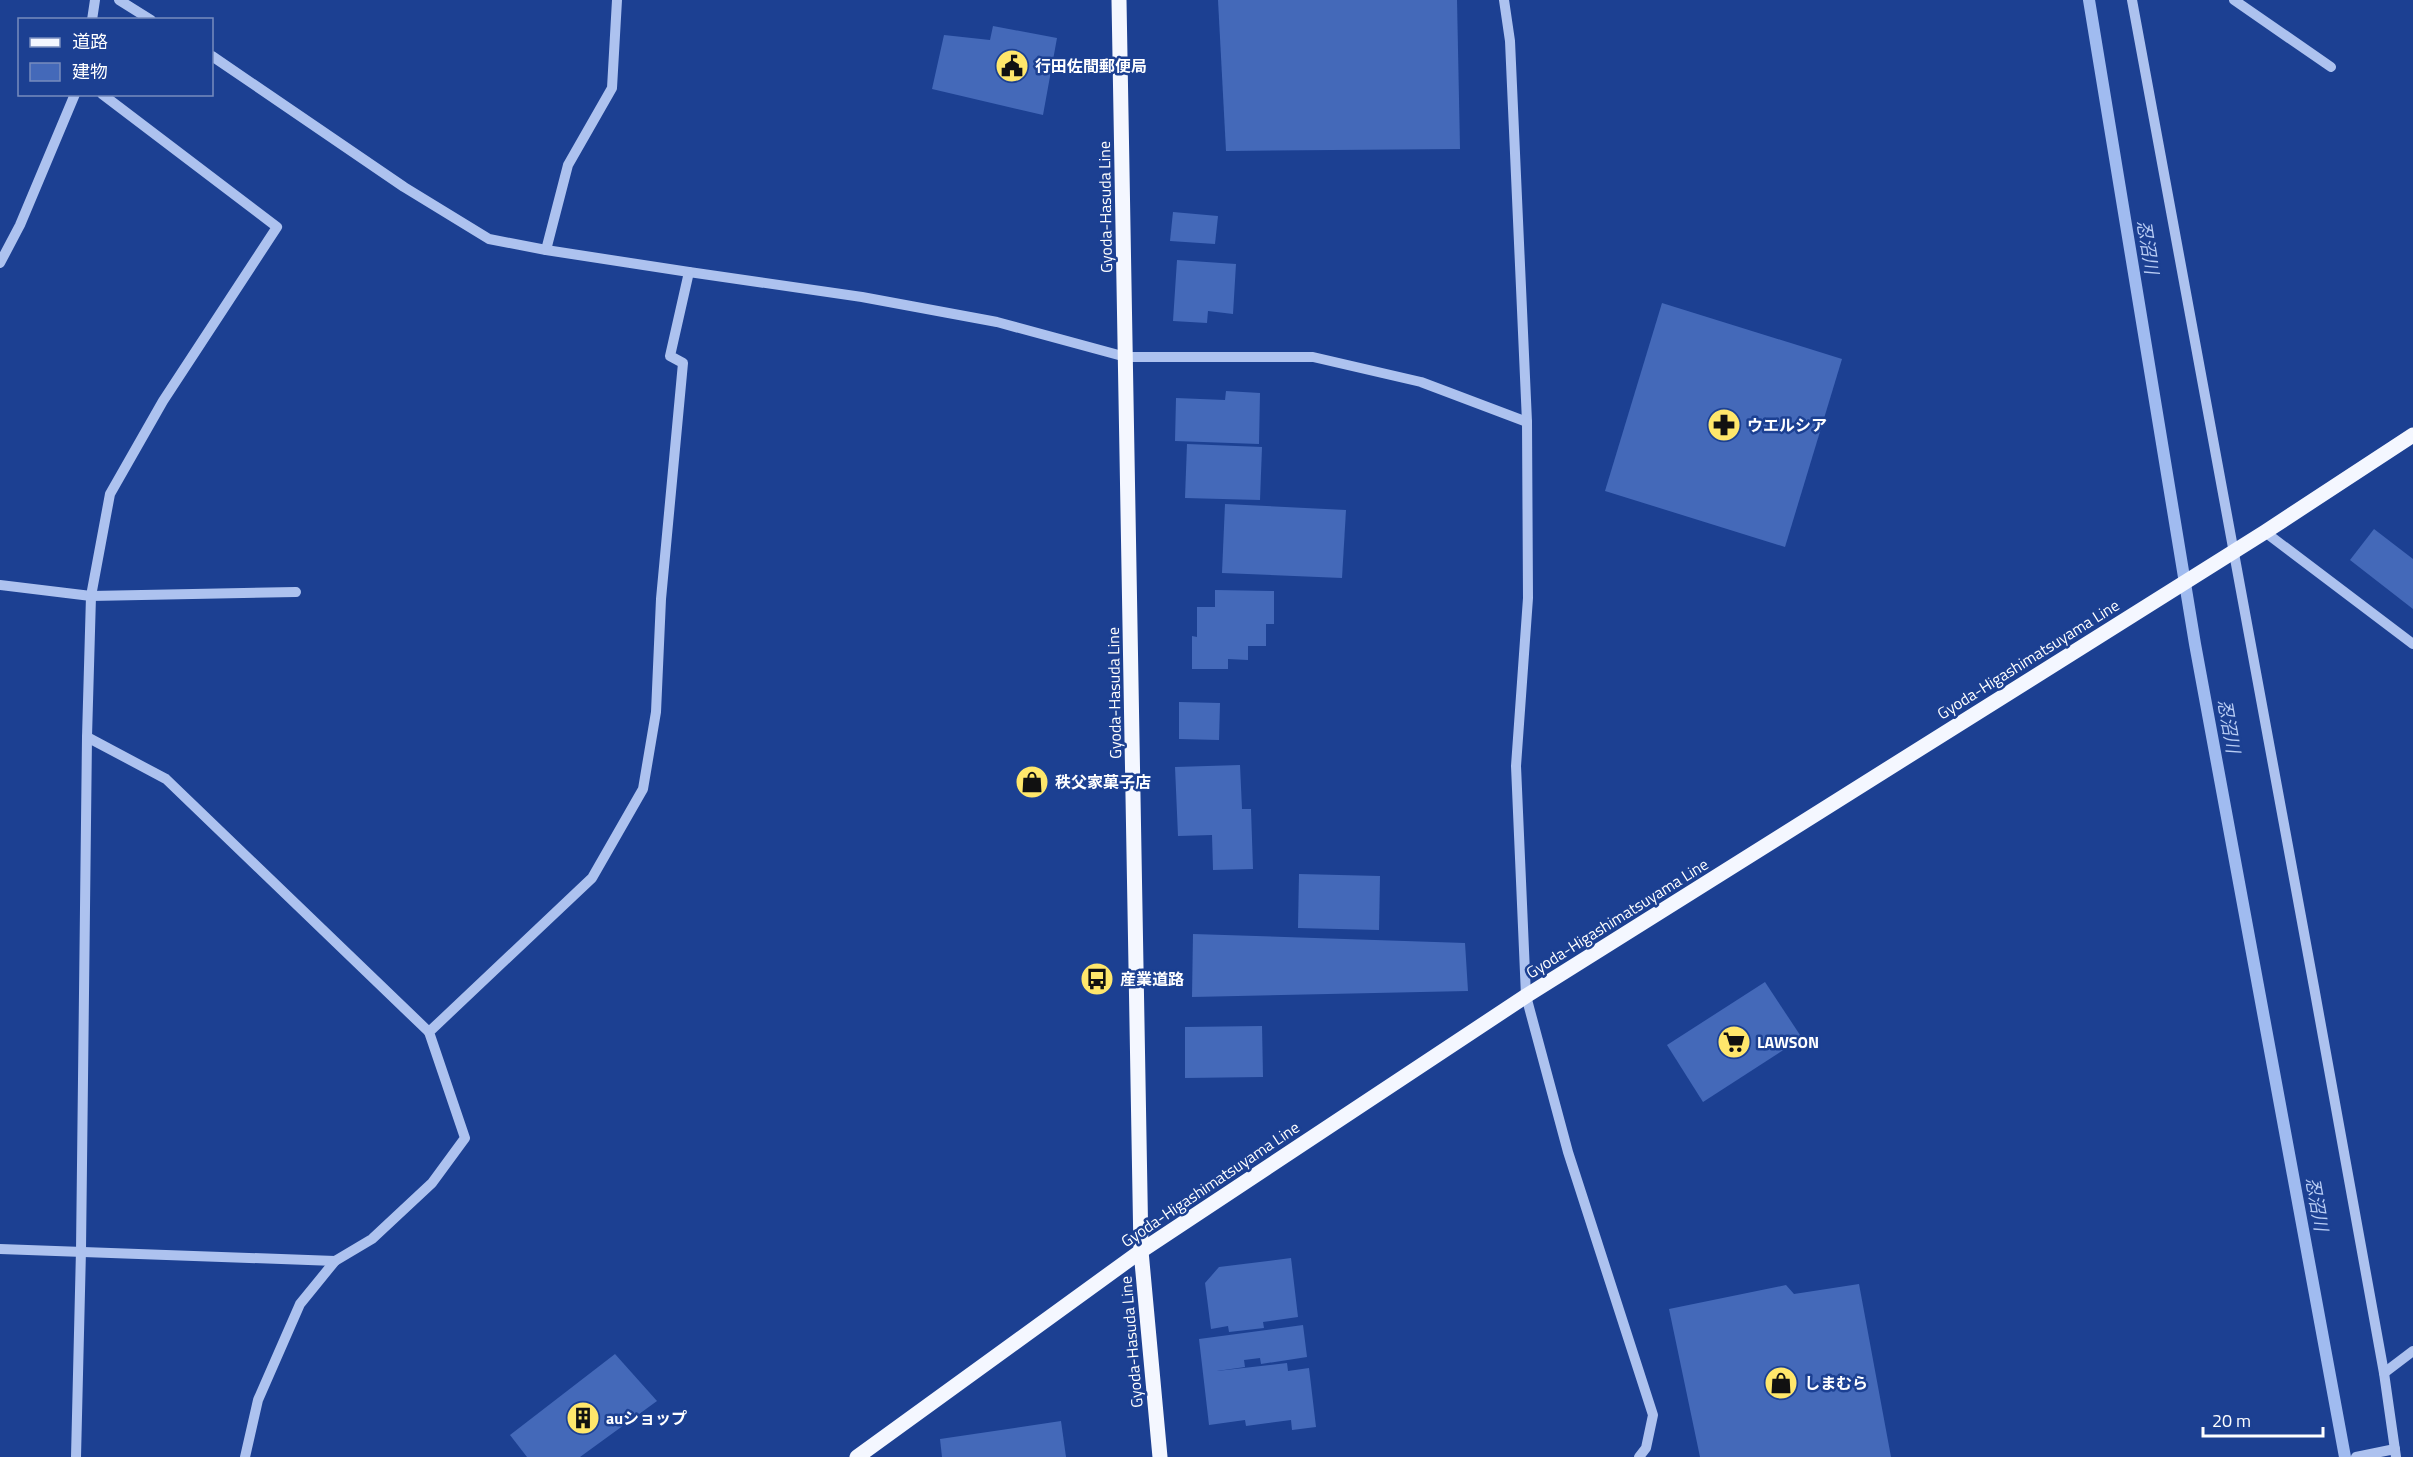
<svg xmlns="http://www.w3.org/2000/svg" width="2413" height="1457" viewBox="0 0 2413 1457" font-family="'Titillium Web','Noto Sans JP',sans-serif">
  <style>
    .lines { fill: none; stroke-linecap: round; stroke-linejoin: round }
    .stream { stroke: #a0bbf0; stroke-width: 12 }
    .building { fill: #4469b9 }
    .minor { stroke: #adc2ef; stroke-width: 10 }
    .major { stroke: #f4f7ff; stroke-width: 15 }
    .labels { text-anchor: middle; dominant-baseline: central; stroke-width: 5; stroke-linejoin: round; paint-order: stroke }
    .poi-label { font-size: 16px; font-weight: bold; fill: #fff; stroke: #1c4092; text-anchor: start }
    .street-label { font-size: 16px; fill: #fff; stroke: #1c4092 }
    .water-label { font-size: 18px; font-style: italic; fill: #b9cdf5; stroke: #1c4092 }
  </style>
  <rect width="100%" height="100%" fill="#1c4092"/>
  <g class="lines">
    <!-- stream -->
    <polyline class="stream" points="2089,0 2195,644 2345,1457"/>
  </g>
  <!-- building -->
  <g class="building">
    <polygon points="1218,0 1457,0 1460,149 1226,151"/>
    <polygon points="993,26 1057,38 1043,115 932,89 944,35 990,40"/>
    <polygon points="1173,212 1218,216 1215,244 1170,241"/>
    <polygon points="1177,260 1236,264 1233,314 1208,311 1207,323 1173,321"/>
    <polygon points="1662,303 1842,359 1785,547 1605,491"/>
    <polygon points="1226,391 1260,393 1259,444 1175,441 1176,398 1225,400"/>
    <polygon points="1187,444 1262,447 1260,500 1185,498"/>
    <polygon points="1225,504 1346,510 1342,578 1222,573"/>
    <polygon points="2374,529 2413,559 2413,609 2350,560"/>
    <polygon points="1215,590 1274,591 1274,624 1266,624 1266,646 1248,646 1248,660 1228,659 1228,669 1192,669 1192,636 1197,637 1197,607 1215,607"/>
    <polygon points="1179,702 1220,703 1219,740 1179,739"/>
    <polygon points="1240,765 1242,809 1251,809 1253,869 1213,870 1212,835 1178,836 1175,767"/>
    <polygon points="1299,874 1380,876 1379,930 1298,928"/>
    <polygon points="1193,934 1465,943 1468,991 1192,997"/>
    <polygon points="1765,982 1802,1038 1703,1102 1667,1045"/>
    <polygon points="1262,1026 1263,1077 1185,1078 1185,1027"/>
    <polygon points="1291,1258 1298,1317 1263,1322 1264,1328 1229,1332 1228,1326 1211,1329 1205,1283 1219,1267"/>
    <polygon points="1859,1284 1891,1457 1700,1457 1669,1309 1786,1285 1794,1294"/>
    <polygon points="1303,1325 1307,1357 1261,1364 1260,1358 1244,1360 1245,1367 1217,1371 1287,1363 1288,1371 1309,1368 1316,1427 1292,1430 1291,1420 1246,1426 1245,1420 1209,1425 1199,1339"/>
    <polygon points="615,1354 657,1401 580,1457 527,1457 510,1435"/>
    <polygon points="1061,1421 1066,1457 942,1457 940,1439"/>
  </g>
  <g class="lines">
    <!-- minor -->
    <g class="minor">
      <polyline points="119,0 151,20"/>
      <polyline points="1504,0 1510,41 1527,422 1528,598 1516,766 1526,996 1568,1152 1653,1415 1646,1448 1639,1457"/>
      <polyline points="2132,0 2314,987 2384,1373 2396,1457"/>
      <polyline points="2234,0 2331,67"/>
      <polyline points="92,20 95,0"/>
      <polyline points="212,56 404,187 489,239 546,250 689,272"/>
      <polyline points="546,250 568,165 612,88 617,0"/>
      <polyline points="0,263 20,225 75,94"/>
      <polyline points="2265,532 2413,644"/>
      <polyline points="0,585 91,596 296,592"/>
      <polyline points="87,737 166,779 429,1032"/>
      <polyline points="0,1249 335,1261 372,1239 432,1183 465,1138 429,1032 592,878 643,789 656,712 661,599 683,363 670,356 689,272 862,297 997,322 1126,357 1313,357 1421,382 1527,422"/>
      <polyline points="2384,1373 2413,1351"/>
      <polyline points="76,1457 81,1250 87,737 91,596 110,494 163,401 277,227 102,94"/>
      <polyline points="245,1457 258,1400 300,1304 335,1261"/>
      <polyline points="2356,1457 2395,1449"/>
    </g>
    <!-- major -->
    <g class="major">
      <polyline points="1119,0 1141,1251 1160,1457"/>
      <polyline points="857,1457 1141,1251 1526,996 2265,532 2413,435"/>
    </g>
  </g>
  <!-- icons -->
  <defs>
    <g id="civic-disc" transform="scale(1.725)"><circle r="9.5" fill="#ffe76b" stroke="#1c4092"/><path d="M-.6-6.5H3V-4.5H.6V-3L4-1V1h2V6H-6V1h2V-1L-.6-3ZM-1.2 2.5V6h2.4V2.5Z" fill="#111"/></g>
    <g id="pharmacy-disc" transform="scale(1.725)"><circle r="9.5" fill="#ffe76b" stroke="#1c4092"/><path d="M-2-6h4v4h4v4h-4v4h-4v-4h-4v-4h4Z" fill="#111"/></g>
    <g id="shop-disc" transform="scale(1.725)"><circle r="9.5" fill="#ffe76b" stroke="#1c4092"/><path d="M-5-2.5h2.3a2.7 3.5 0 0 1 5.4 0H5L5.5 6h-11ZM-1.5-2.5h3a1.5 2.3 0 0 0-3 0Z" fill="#111"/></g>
    <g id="bus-disc" transform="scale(1.725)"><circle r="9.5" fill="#ffe76b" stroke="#1c4092"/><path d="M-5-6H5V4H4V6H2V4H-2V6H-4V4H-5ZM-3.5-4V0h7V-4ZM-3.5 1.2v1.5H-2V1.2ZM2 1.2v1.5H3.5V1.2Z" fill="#111"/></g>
    <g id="supermarket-disc" transform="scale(1.725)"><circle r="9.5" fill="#ffe76b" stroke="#1c4092"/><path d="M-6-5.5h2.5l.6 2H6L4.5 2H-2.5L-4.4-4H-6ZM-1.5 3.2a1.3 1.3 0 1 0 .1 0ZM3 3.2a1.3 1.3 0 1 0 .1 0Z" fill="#111"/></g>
    <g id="building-disc" transform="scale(1.725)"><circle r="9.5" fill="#ffe76b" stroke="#1c4092"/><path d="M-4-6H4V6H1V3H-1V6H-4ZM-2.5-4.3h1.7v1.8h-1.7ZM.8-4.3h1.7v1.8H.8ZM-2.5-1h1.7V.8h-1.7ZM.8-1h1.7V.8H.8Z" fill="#111"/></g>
  </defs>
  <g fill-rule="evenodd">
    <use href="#civic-disc" x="1012" y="66"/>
    <use href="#pharmacy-disc" x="1724" y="425"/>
    <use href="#shop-disc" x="1032" y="782"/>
    <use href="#bus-disc" x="1097" y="979"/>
    <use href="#supermarket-disc" x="1734" y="1042"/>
    <use href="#shop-disc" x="1781" y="1383"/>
    <use href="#building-disc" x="583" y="1418"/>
  </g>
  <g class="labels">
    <!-- poi labels -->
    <g class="poi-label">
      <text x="1035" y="66">行田佐間郵便局</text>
      <text x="1747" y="425">ウエルシア</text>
      <text x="1055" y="782">秩父家菓子店</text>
      <text x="1120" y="979">産業道路</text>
      <text x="1757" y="1042">LAWSON</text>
      <text x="1804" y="1383">しまむら</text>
      <text x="606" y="1418">auショップ</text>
    </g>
    <!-- street labels -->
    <g class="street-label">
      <text transform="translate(1105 207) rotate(-91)">Gyoda-Hasuda Line</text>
      <text transform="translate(2028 659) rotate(-32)">Gyoda-Higashimatsuyama Line</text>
      <text transform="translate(1114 693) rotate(-91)">Gyoda-Hasuda Line</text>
      <text transform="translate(1617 918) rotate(-32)">Gyoda-Higashimatsuyama Line</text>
      <text transform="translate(1210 1184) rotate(-34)">Gyoda-Higashimatsuyama Line</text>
      <text transform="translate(1131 1342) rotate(-95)">Gyoda-Hasuda Line</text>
    </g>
    <!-- water labels -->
    <g class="water-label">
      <text transform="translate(2148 247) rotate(81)">忍沼川</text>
      <text transform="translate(2229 726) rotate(80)">忍沼川</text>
      <text transform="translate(2317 1204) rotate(80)">忍沼川</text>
    </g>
  </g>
  <!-- legend -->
  <rect x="18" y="18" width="195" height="78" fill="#1c4092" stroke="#778cbe" stroke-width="1.5"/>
  <rect x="30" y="38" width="30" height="9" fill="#f4f7ff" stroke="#778cbe" stroke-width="1.5"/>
  <text x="72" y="48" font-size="18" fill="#ffffff">道路</text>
  <rect x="30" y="63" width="30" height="18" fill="#4469b9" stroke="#778cbe" stroke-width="1.5"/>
  <text x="72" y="78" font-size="18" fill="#ffffff">建物</text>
  <!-- scale -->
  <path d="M2203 1427v9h120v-9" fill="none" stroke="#ffffff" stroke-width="3"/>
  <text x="2212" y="1427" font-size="18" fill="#ffffff" stroke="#1c4092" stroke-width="4.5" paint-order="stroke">20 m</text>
</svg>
